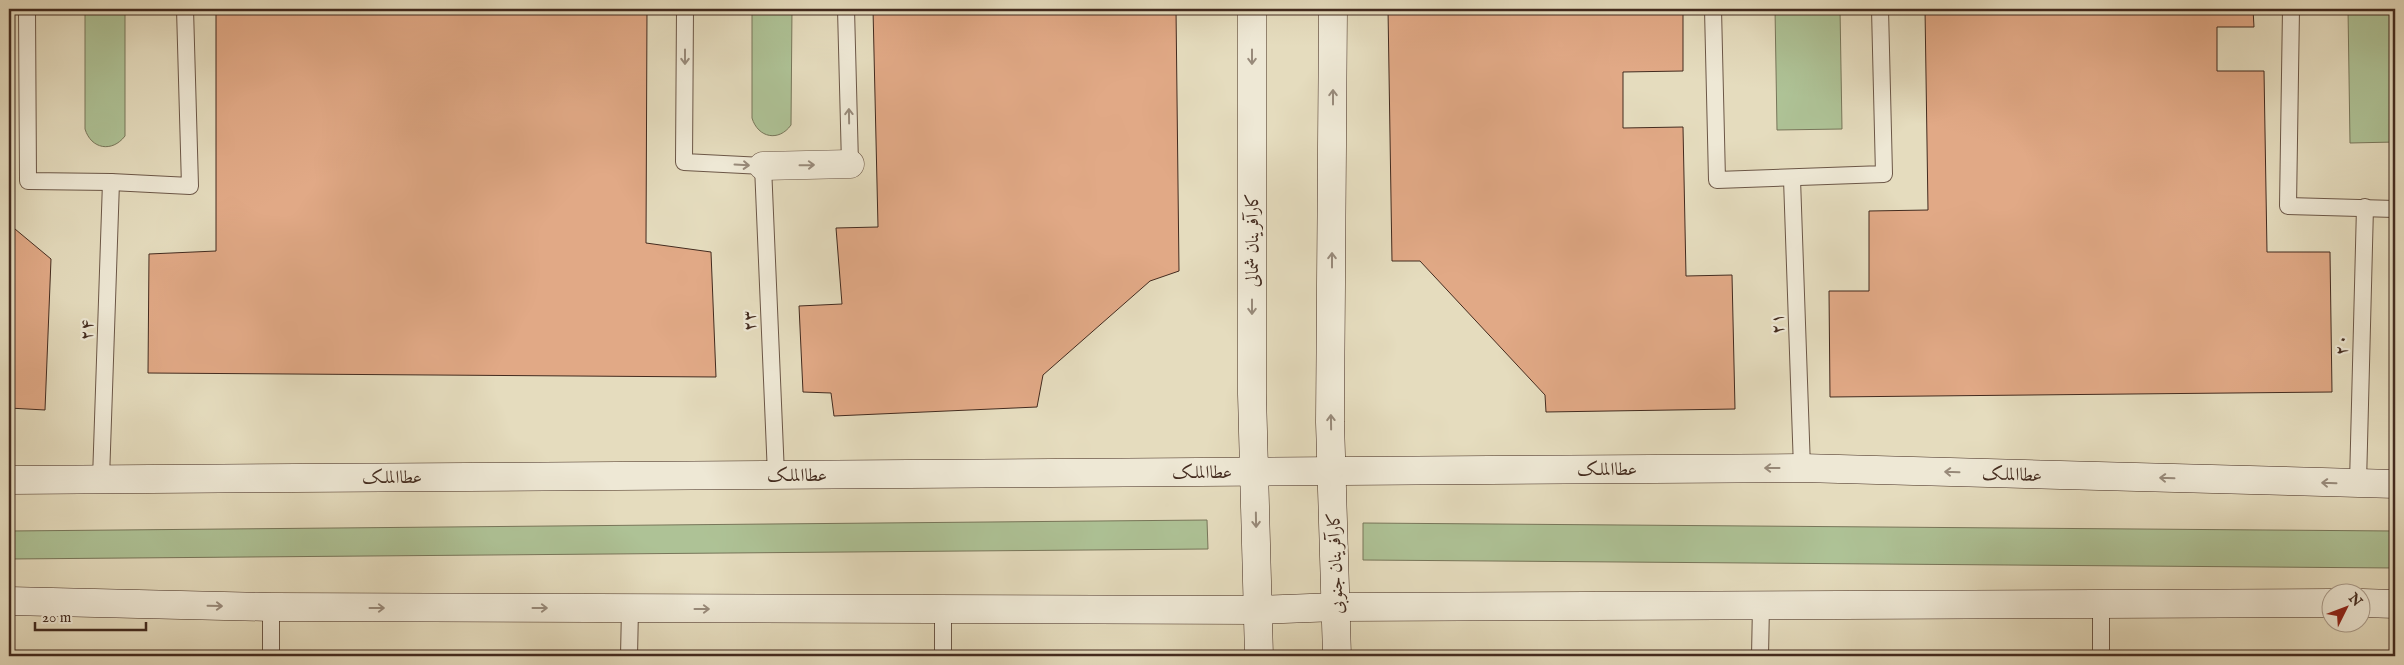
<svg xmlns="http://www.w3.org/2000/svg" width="2404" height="665" font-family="'IM FELL English',Amiri,serif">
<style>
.grass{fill:#aec296;stroke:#78765a}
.building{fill:#e1a986;stroke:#432b1f}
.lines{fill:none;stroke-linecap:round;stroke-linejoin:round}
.lane-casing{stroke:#6c5747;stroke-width:18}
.street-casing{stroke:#6c5747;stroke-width:29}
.secondary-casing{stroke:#432b1f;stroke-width:29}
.lane{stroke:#eee8d5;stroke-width:16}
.street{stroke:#eee8d5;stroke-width:28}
.secondary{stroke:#eee8d5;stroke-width:28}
.oneway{stroke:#988a7a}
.labels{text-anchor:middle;stroke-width:4.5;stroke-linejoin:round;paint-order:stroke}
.street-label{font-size:18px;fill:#432b1f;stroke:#eee8d5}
</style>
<rect width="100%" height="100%" fill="#e5dcbe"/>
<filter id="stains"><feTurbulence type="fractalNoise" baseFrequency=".004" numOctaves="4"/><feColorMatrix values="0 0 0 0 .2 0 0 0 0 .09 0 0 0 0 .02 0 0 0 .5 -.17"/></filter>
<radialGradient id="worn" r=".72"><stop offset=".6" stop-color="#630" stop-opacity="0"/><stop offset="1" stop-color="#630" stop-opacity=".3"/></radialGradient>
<g class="grass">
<path d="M 85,9 L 125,9 L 125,136 C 112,153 91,149 85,129 Z"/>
<path d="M 752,9 L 792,9 L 791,125 C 779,142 758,138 752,118 Z"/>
<path d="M 1775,9 L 1840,9 L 1842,129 L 1777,130 Z"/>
<path d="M 2348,9 L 2395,9 L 2395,142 L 2350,143 Z"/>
<path d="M 1207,520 L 1208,549 L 9,559 L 9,531 Z"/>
<path d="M 1363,523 L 2395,531 L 2395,568 L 1363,560 Z"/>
</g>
<g class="building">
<path d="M 216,9 L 647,9 L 646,243 L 711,252 L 716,377 L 148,373 L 149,254 L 216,251 Z"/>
<path d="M 873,9 L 1176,9 L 1179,271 L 1150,281 L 1043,375 L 1037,407 L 834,416 L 831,393 L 803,392 L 799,306 L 842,304 L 836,228 L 878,227 Z"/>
<path d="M 1388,9 L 1683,9 L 1683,71 L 1623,72 L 1623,128 L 1683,127 L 1686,276 L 1732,275 L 1735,409 L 1546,412 L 1545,395 L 1420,261 L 1392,261 Z"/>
<path d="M 1925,9 L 2253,9 L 2254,27 L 2217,27 L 2217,71 L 2264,71 L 2267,252 L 2330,252 L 2332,392 L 1830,397 L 1829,291 L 1869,291 L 1869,211 L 1928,210 Z"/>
<path d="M 9,224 L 51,259 L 45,410 L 9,408 Z"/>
</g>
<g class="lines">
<defs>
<g id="lane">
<path d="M 27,9 L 28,181 L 111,182 L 190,186 L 185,9"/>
<path d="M 685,9 L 684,162 L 763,166 L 776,475"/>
<path d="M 846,9 L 850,164"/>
<path d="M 1713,9 L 1717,180 L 1884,174 L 1880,9"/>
<path d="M 2291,9 L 2288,206 L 2395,209"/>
<path d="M 1792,179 L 1802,468"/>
<path d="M 101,479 L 111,182"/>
<path d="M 2358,483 L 2365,207"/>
<path d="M 271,656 L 271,607"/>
<path d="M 629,656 L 630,609"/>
<path d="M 943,656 L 943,610"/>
<path d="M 1760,656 L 1761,605"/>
<path d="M 2101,656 L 2101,602"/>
</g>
<path id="street" d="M 763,166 L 850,164"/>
<g id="secondary">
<path d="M 1252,9 L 1252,394 L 1259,656"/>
<path d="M 1333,9 L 1330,422 L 1337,656"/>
<path d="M 9,480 L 1802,468 L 2395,484"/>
<path d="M 9,601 L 271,607 L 1259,610 L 1337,607 L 2332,603"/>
<path d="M 2362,603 L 2395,604"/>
</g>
</defs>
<use href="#lane" class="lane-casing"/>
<use href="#street" class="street-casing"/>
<use href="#secondary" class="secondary-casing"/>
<use href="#lane" class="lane"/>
<use href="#street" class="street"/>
<use href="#secondary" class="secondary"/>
</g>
<defs><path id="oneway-shaft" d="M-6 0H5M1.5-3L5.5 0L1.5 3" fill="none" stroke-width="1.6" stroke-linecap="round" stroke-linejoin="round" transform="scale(1.25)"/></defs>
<g class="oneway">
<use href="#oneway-shaft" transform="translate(685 57) rotate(90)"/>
<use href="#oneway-shaft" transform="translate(1252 57) rotate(90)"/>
<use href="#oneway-shaft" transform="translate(1333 97) rotate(-90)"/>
<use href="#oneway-shaft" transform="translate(849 116) rotate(-91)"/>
<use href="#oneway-shaft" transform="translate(742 165) rotate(3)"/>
<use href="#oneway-shaft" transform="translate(807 165) rotate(-1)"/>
<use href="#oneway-shaft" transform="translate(1332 260) rotate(-90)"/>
<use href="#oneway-shaft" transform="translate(1252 307) rotate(90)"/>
<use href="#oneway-shaft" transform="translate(1331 422) rotate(-91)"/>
<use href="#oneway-shaft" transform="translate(1772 468) rotate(180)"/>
<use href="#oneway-shaft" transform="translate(1952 472) rotate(-178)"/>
<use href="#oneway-shaft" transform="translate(2167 478) rotate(-178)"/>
<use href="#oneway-shaft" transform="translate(2329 483) rotate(-178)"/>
<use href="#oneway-shaft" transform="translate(1256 520) rotate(89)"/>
<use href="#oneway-shaft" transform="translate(215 606) rotate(1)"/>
<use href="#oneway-shaft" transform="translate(377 608)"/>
<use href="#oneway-shaft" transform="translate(540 608)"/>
<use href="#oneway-shaft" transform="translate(702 609)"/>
</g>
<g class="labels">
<g class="street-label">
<text transform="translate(1252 240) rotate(-90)" y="6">کارآفرینان شمالی</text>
<text transform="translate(749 321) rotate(-92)" y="6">۲۳</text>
<text transform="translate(1777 324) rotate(-92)" y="6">۲۱</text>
<text transform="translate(86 330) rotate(-88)" y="6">۲۴</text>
<text transform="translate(2341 345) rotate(-89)" y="6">۲۰</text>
<text x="1607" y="475">عطاالملک</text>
<text x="1202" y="478">عطاالملک</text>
<text transform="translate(2012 474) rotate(2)" y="6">عطاالملک</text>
<text x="797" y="481">عطاالملک</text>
<text x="392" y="483">عطاالملک</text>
<text transform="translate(1335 563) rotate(-92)" y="6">کارآفرینان جنوبی</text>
</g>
</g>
<rect width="2404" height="665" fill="none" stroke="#e5dcbe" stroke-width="30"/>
<rect x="10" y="10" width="2384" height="645" fill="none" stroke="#432b1f" stroke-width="2.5"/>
<rect x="15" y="15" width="2374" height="635" fill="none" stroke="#432b1f"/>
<g transform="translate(2346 608) rotate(48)"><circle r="24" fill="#eee8d5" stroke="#aa9c8c"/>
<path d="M0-4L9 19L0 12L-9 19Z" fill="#8f2418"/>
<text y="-8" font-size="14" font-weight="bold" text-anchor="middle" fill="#432b1f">N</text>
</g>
<path d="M35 622v8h111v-8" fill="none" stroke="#432b1f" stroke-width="2.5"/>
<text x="42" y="622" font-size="15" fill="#432b1f" stroke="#eee8d5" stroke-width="4" paint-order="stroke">20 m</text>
<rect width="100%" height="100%" filter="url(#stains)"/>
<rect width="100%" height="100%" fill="url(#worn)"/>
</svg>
